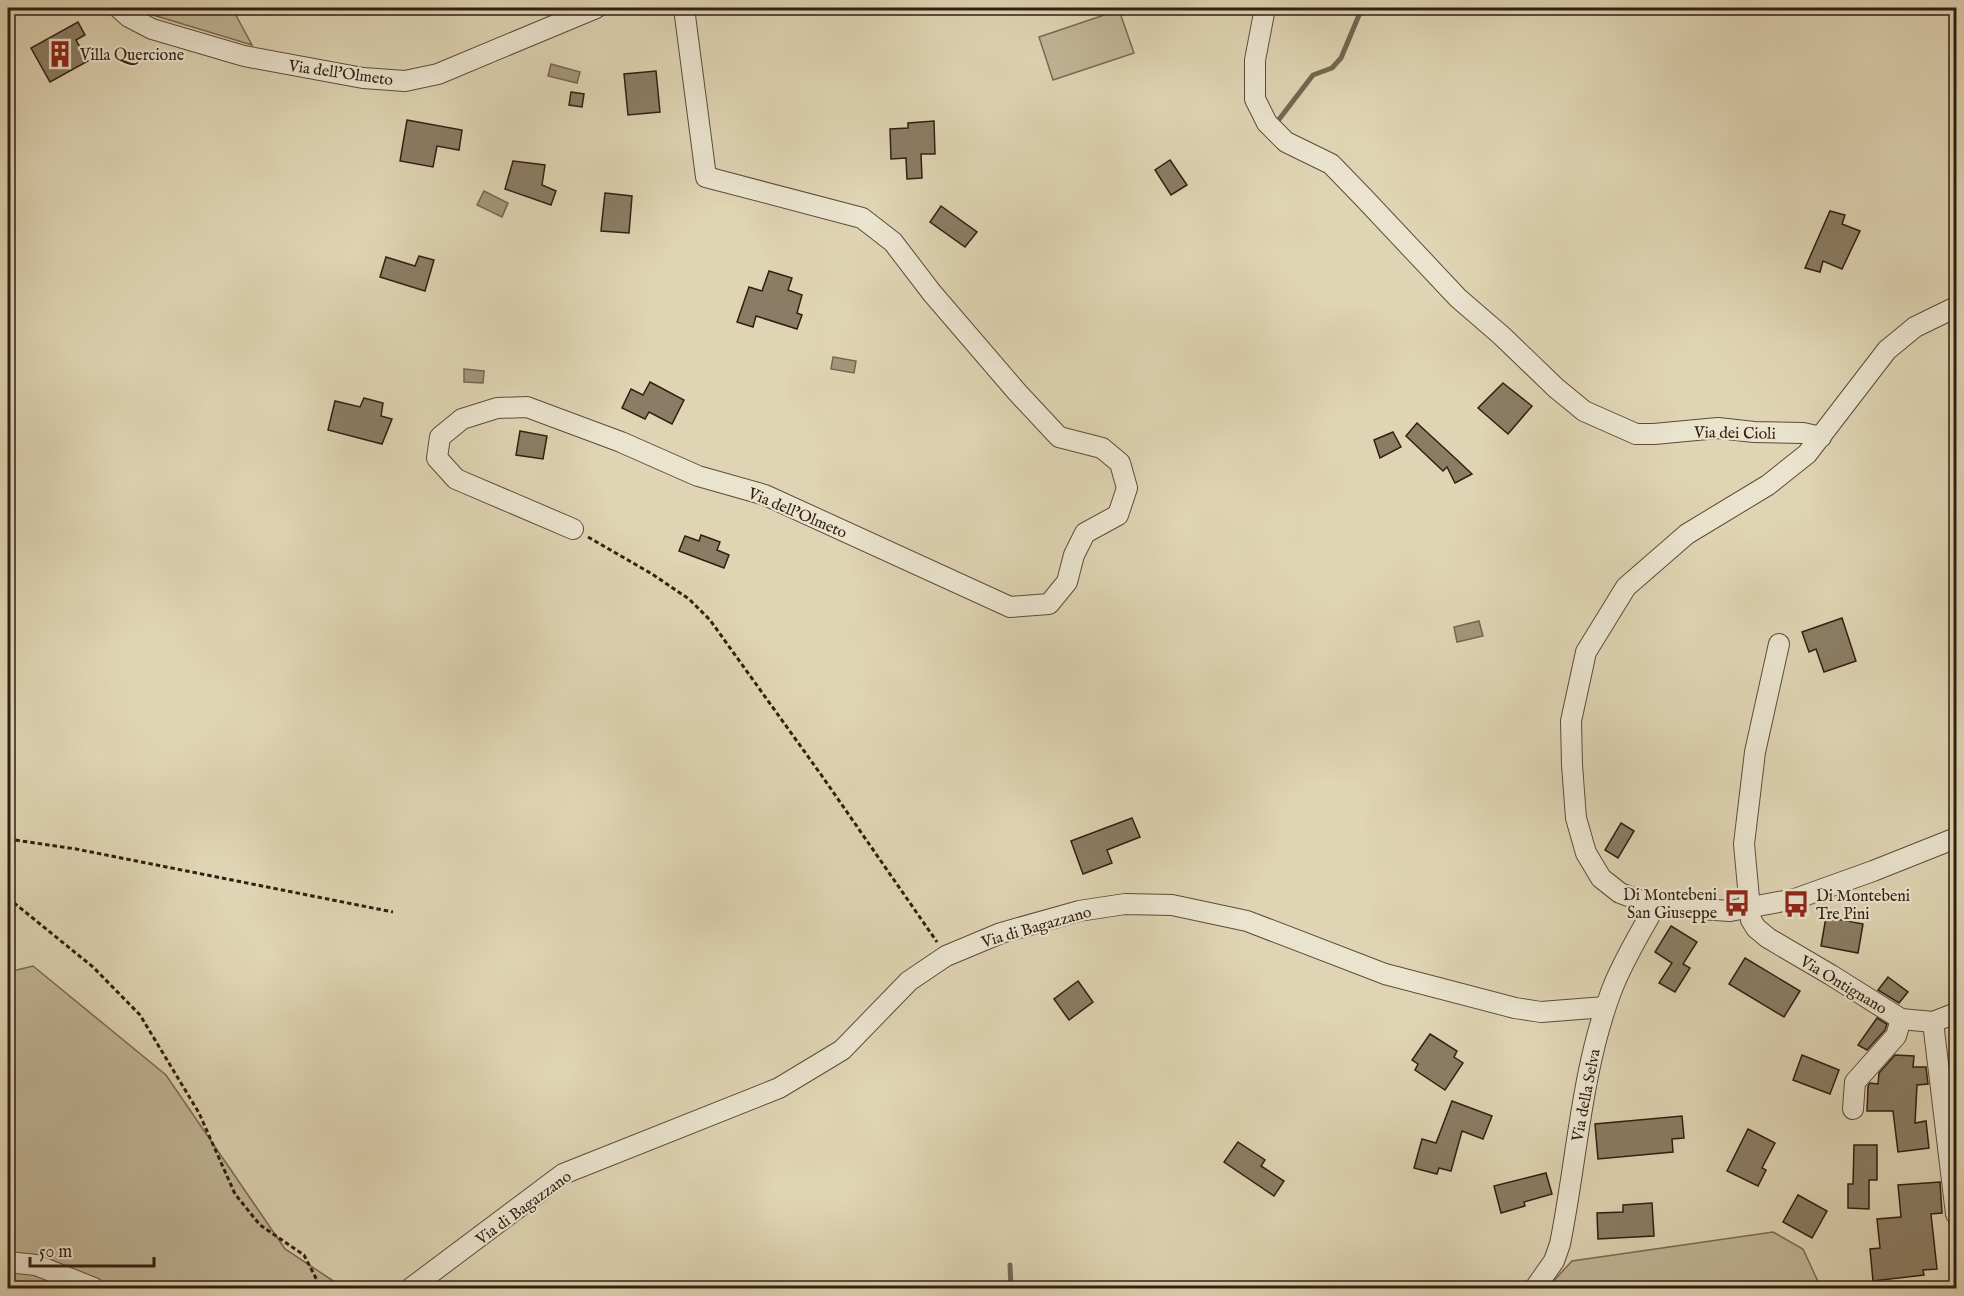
<svg xmlns="http://www.w3.org/2000/svg" width="1964" height="1296" font-family="'IM FELL English',serif">
<style>
.green{fill:#c1b597;stroke:#796a54;stroke-width:1.5}
.water{fill:#a4967c;stroke:#766651;stroke-width:1.5}
.lines{fill:none;stroke-linecap:round;stroke-linejoin:round}
.stream{stroke:#766651;stroke-width:5}
.building{fill:#8b7d65;stroke:#311f10;stroke-width:1.5}
.minor-casing{stroke:#5c4c39;stroke-width:22}
.path{stroke:#311f10;stroke-width:3;stroke-dasharray:4.5 3;stroke-linecap:butt}
.minor{stroke:#eae3ce;stroke-width:20}
.labels{text-anchor:middle;stroke-width:4.5;stroke-linejoin:round;paint-order:stroke}
.poi-label{font-size:16px;fill:#311f10;stroke:#eae3ce;text-anchor:start}
.street-label{font-size:16px;fill:#311f10;stroke:#eae3ce}
</style>
<rect width="100%" height="100%" fill="#dfd4b3"/>
<filter id="stains"><feTurbulence type="fractalNoise" baseFrequency=".00333" numOctaves="4"/><feColorMatrix values="0 0 0 0 .2 0 0 0 0 .09 0 0 0 0 .02 0 0 0 .5 -.17"/></filter>
<radialGradient id="worn" r=".72"><stop offset=".6" stop-color="#630" stop-opacity="0"/><stop offset="1" stop-color="#630" stop-opacity=".3"/></radialGradient>
<g class="green">
<path d="M 137,8 L 232,8 L 252,45 L 143,12 Z"/>
<path d="M 1119,10 L 1134,53 L 1053,80 L 1039,37 Z"/>
<path d="M 33,966 L 166,1075 L 285,1249 L 344,1288 L 8,1288 L 8,972 Z"/>
<path d="M 1773,1232 L 1803,1249 L 1821,1288 L 1547,1288 L 1572,1261 Z"/>
</g>
<g class="water">
<path d="M 551,64 L 580,72 L 577,83 L 548,76 Z"/>
<path d="M 484,191 L 508,203 L 502,217 L 477,205 Z"/>
<path d="M 833,357 L 856,361 L 854,373 L 831,369 Z"/>
<path d="M 464,369 L 484,371 L 483,383 L 464,382 Z"/>
<path d="M 1479,621 L 1483,636 L 1457,642 L 1454,627 Z"/>
</g>
<g class="lines">
<g class="stream">
<path d="M 1277,122 L 1313,75 L 1332,68 L 1341,58 L 1362,8"/>
<path d="M 1010,1265 L 1011,1288"/>
</g>
</g>
<g class="building">
<path d="M 78,22 L 85,35 L 76,40 L 88,61 L 50,82 L 31,48 Z"/>
<path d="M 656,71 L 660,112 L 628,115 L 624,74 Z"/>
<path d="M 571,92 L 584,94 L 582,107 L 569,105 Z"/>
<path d="M 407,120 L 462,130 L 459,150 L 437,146 L 433,167 L 400,161 Z"/>
<path d="M 934,121 L 935,154 L 921,154 L 922,178 L 907,179 L 906,158 L 891,159 L 890,129 L 908,128 L 908,123 Z"/>
<path d="M 1170,160 L 1187,185 L 1171,195 L 1155,170 Z"/>
<path d="M 513,161 L 545,165 L 542,185 L 556,191 L 551,205 L 505,189 Z"/>
<path d="M 605,193 L 632,196 L 629,233 L 601,231 Z"/>
<path d="M 941,206 L 977,232 L 965,247 L 930,222 Z"/>
<path d="M 1830,211 L 1845,215 L 1842,224 L 1860,231 L 1842,269 L 1823,261 L 1820,272 L 1805,268 Z"/>
<path d="M 419,256 L 434,260 L 425,291 L 380,277 L 386,257 L 415,266 Z"/>
<path d="M 769,271 L 792,278 L 788,290 L 802,295 L 797,313 L 802,315 L 797,329 L 756,316 L 753,327 L 737,322 L 749,287 L 762,291 Z"/>
<path d="M 650,382 L 684,400 L 672,424 L 649,412 L 645,419 L 622,408 L 631,389 L 643,395 Z"/>
<path d="M 1503,383 L 1532,406 L 1508,434 L 1478,408 Z"/>
<path d="M 364,398 L 383,403 L 381,416 L 392,419 L 382,444 L 328,430 L 335,401 L 360,407 Z"/>
<path d="M 1417,423 L 1455,458 L 1472,474 L 1455,483 L 1447,467 L 1443,471 L 1406,436 Z"/>
<path d="M 520,431 L 547,436 L 543,459 L 516,455 Z"/>
<path d="M 1393,432 L 1401,447 L 1380,458 L 1374,440 Z"/>
<path d="M 701,535 L 720,542 L 717,550 L 729,555 L 724,568 L 679,551 L 685,536 L 699,541 Z"/>
<path d="M 1842,618 L 1856,661 L 1824,672 L 1816,649 L 1809,652 L 1802,632 Z"/>
<path d="M 1132,818 L 1140,837 L 1107,850 L 1112,863 L 1083,874 L 1071,841 Z"/>
<path d="M 1621,823 L 1634,831 L 1618,858 L 1605,850 Z"/>
<path d="M 1826,917 L 1863,924 L 1858,953 L 1821,946 Z"/>
<path d="M 1671,926 L 1697,942 L 1683,964 L 1690,968 L 1675,992 L 1659,983 L 1672,963 L 1655,952 Z"/>
<path d="M 1745,958 L 1800,991 L 1784,1017 L 1729,984 Z"/>
<path d="M 1888,977 L 1908,992 L 1899,1003 L 1878,990 Z"/>
<path d="M 1078,981 L 1093,1002 L 1069,1020 L 1054,999 Z"/>
<path d="M 1877,1018 L 1887,1024 L 1885,1030 L 1867,1050 L 1858,1045 Z"/>
<path d="M 1430,1034 L 1457,1051 L 1454,1057 L 1463,1063 L 1445,1090 L 1415,1070 L 1418,1064 L 1412,1060 Z"/>
<path d="M 1802,1055 L 1839,1070 L 1830,1094 L 1793,1080 Z"/>
<path d="M 1895,1055 L 1914,1056 L 1913,1067 L 1926,1067 L 1928,1084 L 1917,1085 L 1915,1123 L 1926,1121 L 1929,1148 L 1898,1152 L 1893,1111 L 1867,1111 L 1868,1086 L 1870,1083 L 1878,1084 L 1879,1073 Z"/>
<path d="M 1452,1101 L 1492,1116 L 1483,1139 L 1462,1131 L 1451,1171 L 1439,1168 L 1437,1174 L 1414,1168 L 1422,1139 L 1436,1143 Z"/>
<path d="M 1682,1116 L 1684,1138 L 1672,1139 L 1673,1152 L 1598,1159 L 1595,1124 Z"/>
<path d="M 1748,1129 L 1775,1143 L 1762,1168 L 1766,1170 L 1758,1186 L 1727,1171 Z"/>
<path d="M 1238,1142 L 1265,1160 L 1261,1166 L 1284,1181 L 1274,1196 L 1224,1162 Z"/>
<path d="M 1854,1145 L 1877,1145 L 1877,1180 L 1869,1180 L 1869,1209 L 1848,1208 L 1848,1184 L 1853,1184 Z"/>
<path d="M 1546,1173 L 1552,1194 L 1524,1202 L 1525,1206 L 1501,1213 L 1494,1186 Z"/>
<path d="M 1940,1182 L 1942,1213 L 1931,1214 L 1937,1269 L 1923,1270 L 1924,1275 L 1873,1281 L 1870,1249 L 1880,1248 L 1877,1219 L 1901,1217 L 1898,1185 Z"/>
<path d="M 1798,1195 L 1827,1211 L 1812,1238 L 1783,1222 Z"/>
<path d="M 1652,1203 L 1654,1236 L 1598,1239 L 1597,1213 L 1623,1212 L 1623,1205 Z"/>
</g>
<g class="lines">
<defs>
<g id="minor">
<path d="M 119,8 L 129,17 L 152,29 L 244,56 L 363,78 L 405,81 L 438,74 L 596,8"/>
<path d="M 1265,8 L 1255,60 L 1255,99 L 1267,123 L 1286,142 L 1331,164 L 1363,197 L 1458,298 L 1502,336 L 1556,388 L 1584,411 L 1636,434 L 1654,434 L 1718,428 L 1754,432 L 1803,433 L 1821,437"/>
<path d="M 1956,307 L 1915,327 L 1887,350 L 1807,454 L 1768,485 L 1687,534 L 1626,587 L 1586,652 L 1571,721 L 1572,765 L 1576,818 L 1586,853 L 1601,878 L 1620,893 L 1655,906 L 1730,911 L 1795,899 L 1873,871 L 1956,838"/>
<path d="M 573,529 L 456,479 L 437,458 L 440,437 L 462,419 L 497,408 L 527,407 L 621,442 L 698,476 L 765,495 L 1010,607 L 1049,604 L 1067,582 L 1074,555 L 1085,533 L 1118,515 L 1127,488 L 1120,463 L 1102,448 L 1059,437 L 1017,392 L 932,293 L 893,242 L 862,218 L 706,177 L 684,8"/>
<path d="M 1779,644 L 1755,752 L 1744,844 L 1751,920 L 1756,928 L 1768,938 L 1831,975 L 1901,1019 L 1933,1022 L 1956,1013"/>
<path d="M 1933,1022 L 1956,1214"/>
<path d="M 1853,1109 L 1855,1082 L 1896,1036 L 1901,1019"/>
<path d="M 8,1262 L 36,1265 L 94,1288"/>
<path d="M 411,1288 L 563,1174 L 779,1088 L 842,1050 L 909,981 L 946,956 L 1001,933 L 1079,911 L 1125,904 L 1172,905 L 1247,921 L 1385,974 L 1515,1008 L 1541,1012 L 1605,1007"/>
<path d="M 1535,1288 L 1554,1261 L 1560,1244 C 1577,1160 1581,1072 1611,992 C 1622,962 1640,934 1655,906"/>
</g>
</defs>
<use href="#minor" class="minor-casing"/>
<g class="path">
<path d="M 588,537 L 652,574 L 689,599 L 710,620 L 822,776 L 937,942"/>
<path d="M 8,839 L 76,849 L 393,912"/>
<path d="M 8,898 L 93,967 L 140,1015 L 199,1113 L 235,1194 L 260,1225 L 304,1255 L 321,1288"/>
</g>
<use href="#minor" class="minor"/>
</g>
<defs>
<symbol id="building-bare" viewBox="-9 -9 18 18"><path d="M-4-6H4V6H1V3H-1V6H-4ZM-2.5-4.3h1.7v1.8h-1.7ZM.8-4.3h1.7v1.8H.8ZM-2.5-1h1.7V.8h-1.7ZM.8-1h1.7V.8H.8Z" fill="#8f2418" stroke="#eae3ce" stroke-width="2.5" paint-order="stroke"/></symbol>
<symbol id="bus-bare" viewBox="-9 -9 18 18"><path d="M-5-6H5V4H4V6H2V4H-2V6H-4V4H-5ZM-3.5-4V0h7V-4ZM-3.5 1.2v1.5H-2V1.2ZM2 1.2v1.5H3.5V1.2Z" fill="#8f2418" stroke="#eae3ce" stroke-width="2.5" paint-order="stroke"/></symbol>
</defs>
<g fill-rule="evenodd">
<use href="#building-bare" x="41" y="35" width="38" height="38"/>
<use href="#bus-bare" x="1718" y="884" width="38" height="38"/>
<use href="#bus-bare" x="1777" y="885" width="38" height="38"/>
</g>
<g class="labels">
<g class="poi-label">
<text x="80" y="60">Villa Quercione</text>
<text x="1717" y="900" text-anchor="end">Di Montebeni<tspan x="1717" dy="18">San Giuseppe</tspan></text>
<text x="1816" y="901">Di Montebeni<tspan x="1816" dy="18">Tre Pini</tspan></text>
</g>
<g class="street-label">
<text transform="translate(341 72) rotate(8)" y="6">Via dell'Olmeto</text>
<text transform="translate(1735 432) rotate(1)" y="6">Via dei Cioli</text>
<text transform="translate(798 512) rotate(23)" y="6">Via dell'Olmeto</text>
<text transform="translate(1036 926) rotate(-16)" y="6">Via di Bagazzano</text>
<text transform="translate(1844 984) rotate(31)" y="6">Via Ontignano</text>
<text transform="translate(1585 1095) rotate(-79)" y="6">Via della Selva</text>
<text transform="translate(523 1207) rotate(-36)" y="6">Via di Bagazzano</text>
</g>
</g>
<rect width="1964" height="1296" fill="none" stroke="#dfd4b3" stroke-width="30"/>
<rect x="9" y="9" width="1946" height="1278" fill="none" stroke="#311f10" stroke-width="3"/>
<rect x="15" y="15" width="1934" height="1266" fill="none" stroke="#311f10" stroke-width="1.5"/>
<path d="M30 1257v9h124v-9" fill="none" stroke="#311f10" stroke-width="3"/>
<text x="39" y="1257" font-size="18" fill="#311f10" stroke="#eae3ce" stroke-width="4.5" paint-order="stroke">50 m</text>
<rect width="100%" height="100%" filter="url(#stains)"/>
<rect width="100%" height="100%" fill="url(#worn)"/>
</svg>
